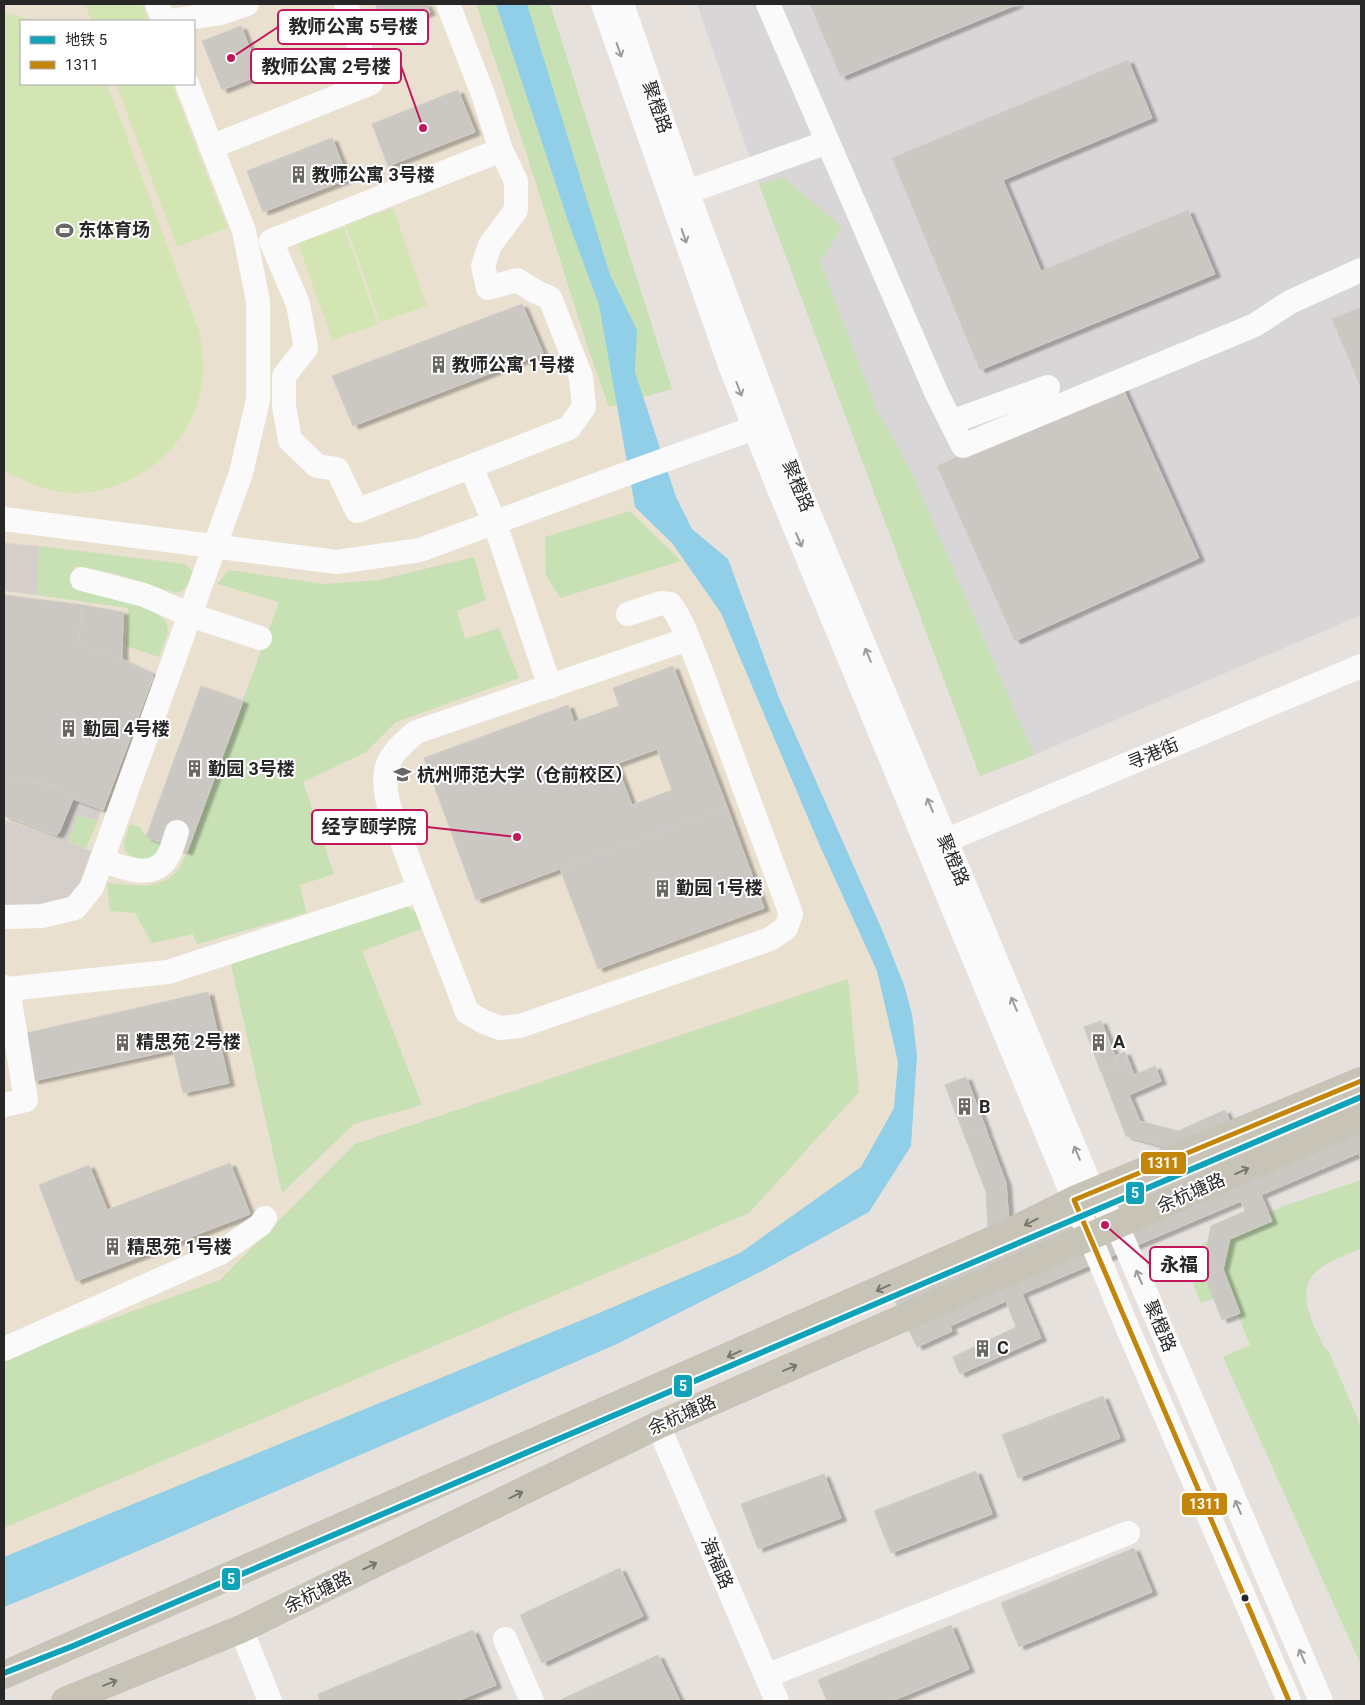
<svg xmlns="http://www.w3.org/2000/svg" width="1365" height="1705" font-family="Roboto,'Noto Sans SC',sans-serif">
<style>
.industrial{fill:#d9d6d8}
.education{fill:#e9e0d0;fill-rule:evenodd}
.green{fill:#c7e0b4}
.pitch{fill:#d2e5b2}
.plaza{fill:#d4cfcb}
.water{fill:#90cfe7}
.building{fill:#cbc7c3;stroke:#d0cdc8;fill-rule:evenodd;filter:url(#shadow)}
.lines{fill:none;stroke-linecap:round;stroke-linejoin:round}
.minor{stroke:#fbfafa;stroke-width:24}
.major{stroke:#c8c3b7;stroke-width:28}
.bus-1-casing{stroke:#fff;stroke-width:9}
.bus-1{stroke:#c3860a;stroke-width:5}
.metro-1-casing{stroke:#fff;stroke-width:10}
.metro-1{stroke:#10a2b8;stroke-width:6}
.oneway{stroke:#9c9b9b}
.oneway2{stroke:#78756f}
.bus-dot{fill:#272727;stroke:#fff;stroke-width:2}
.labels{text-anchor:middle;stroke-width:4;stroke-linejoin:round;paint-order:stroke}
.street-label{font-size:18px;fill:#272727;stroke:#fff}
.poi-label{font-size:18px;font-weight:bold;fill:#272727;stroke:#fff;text-anchor:start}
.leader{fill:none;stroke:#c2185b;stroke-width:2}
.callout-dot{fill:#c2185b;stroke:#fff;stroke-width:2}
.callout{fill:#fff;stroke:#c2185b;stroke-width:2}
.callout-label{font-size:19px;text-anchor:middle;font-weight:bold;fill:#272727}
.line-badge{stroke:#fff;stroke-width:2}
.badge-label{font-size:14px;text-anchor:middle;font-weight:bold;fill:#fff}
</style>
<defs>
<filter id="shadow"><feDropShadow dx="5.5" dy="3" stdDeviation="1" flood-color="#0004"/></filter>
</defs>
<rect width="100%" height="100%" fill="#e6e1dc"/>
<path class="industrial" d="M 697,4 L 1361,4 L 1361,615 L 1034,755 L 980,776 L 759,184 Z"/>
<path class="education" d="M 4,4 L 517,4 L 631,418 L 722,595 L 884,954 L 916,1097 L 871,1193 L 813,1234 L 4,1572 ZM 21,21 L 194,21 L 194,84 L 21,84 Z"/>
<g class="green">
<path d="M 476,4 L 550,4 L 672,389 L 609,407 L 589,351 L 525,149 Z"/>
<path d="M 783,177 L 842,227 L 820,262 L 877,410 L 910,469 L 1034,755 L 980,776 L 759,184 Z"/>
<path d="M 630,511 L 681,561 L 560,598 L 546,575 L 545,537 Z"/>
<path d="M 39,546 L 185,564 L 193,572 L 193,578 L 182,591 L 176,593 L 112,573 L 74,566 L 72,588 C 103,595 142,598 166,621 L 168,633 L 159,657 L 126,646 L 128,608 L 37,595 Z"/>
<path d="M 474,557 L 486,600 L 457,611 L 465,639 L 499,628 L 519,678 L 396,722 L 366,752 L 303,782 L 334,874 L 300,885 L 306,913 L 197,944 L 193,934 L 152,943 L 135,913 L 110,911 L 107,883 C 131,885 161,891 178,870 C 182,865 184,857 187,852 L 279,602 L 217,584 L 229,570 L 325,584 L 379,580 Z"/>
<path d="M 78,816 L 98,820 L 86,848 L 68,841 Z"/>
<path d="M 130,824 L 140,827 C 144,838 152,839 162,843 L 159,853 L 151,861 C 122,856 119,852 130,824 Z"/>
<path d="M 402,905 C 416,909 419,915 421,929 L 362,951 L 422,1105 L 354,1124 L 282,1193 L 230,960 Z"/>
<path d="M 848,979 L 859,1092 L 749,1213 L 4,1528 L 4,1357 L 220,1280 L 355,1144 Z"/>
<path d="M 1361,1180 L 1361,1248 C 1350,1254 1336,1258 1325,1265 C 1290,1286 1312,1321 1325,1349 L 1328,1350 L 1361,1426 L 1361,1665 L 1223,1357 L 1250,1345 L 1229,1293 L 1201,1303 L 1191,1278 L 1192,1260 L 1204,1243 L 1284,1206 Z"/>
</g>
<g class="pitch">
<path d="M 85,4 L 142,4 L 148,21 L 92,21 Z"/>
<path d="M 4,13 L 38,21 L 21,21 L 21,84 L 107,84 L 199,331 C 202,348 205,366 202,384 C 192,450 128,500 61,492 C 41,489 22,480 4,471 Z"/>
<path d="M 116,84 L 172,84 L 227,228 L 177,247 Z"/>
<path d="M 393,208 L 427,306 L 380,322 L 346,225 Z"/>
<path d="M 344,227 L 378,324 L 332,340 L 298,243 Z"/>
</g>
<g class="plaza">
<path d="M 4,543 L 39,546 L 37,595 L 4,591 Z"/>
<path d="M 73,799 L 101,809 L 98,820 L 78,816 L 68,841 L 91,851 L 79,885 L 69,899 L 58,904 L 4,908 L 4,820 L 56,837 L 60,831 Z"/>
</g>
<path class="water" d="M 496,4 L 527,4 L 610,275 L 637,330 L 635,372 L 676,497 L 692,529 L 728,559 L 779,698 L 883,932 L 904,985 L 912,1014 L 917,1056 L 911,1146 L 869,1212 L 762,1271 L 617,1344 L 75,1578 L 4,1607 L 4,1557 L 599,1313 L 740,1253 L 861,1167 L 894,1108 L 898,1062 L 877,971 L 820,846 L 721,613 L 672,543 L 635,507 L 599,305 L 568,221 Z"/>
<g class="building">
<path d="M 375,4 L 426,4 L 430,12 L 387,30 Z"/>
<path d="M 810,4 L 1018,4 L 841,77 Z"/>
<path d="M 241,26 L 260,75 L 222,90 L 202,41 Z"/>
<path d="M 1128,60 L 1152,118 L 1003,180 L 1041,271 L 1188,210 L 1215,274 L 980,370 L 892,158 Z"/>
<path d="M 458,90 L 475,132 L 388,166 L 372,124 Z"/>
<path d="M 332,138 L 348,179 L 263,212 L 247,171 Z"/>
<path d="M 522,304 L 543,353 L 353,426 L 332,376 Z"/>
<path d="M 1361,307 L 1361,388 L 1332,319 Z"/>
<path d="M 1121,384 L 1199,558 L 1015,641 L 937,466 Z"/>
<path d="M 4,595 L 83,605 L 78,644 L 122,659 L 152,673 L 153,678 L 103,810 L 73,799 L 54,785 L 4,780 Z"/>
<path d="M 83,605 L 123,612 L 122,659 L 78,644 Z"/>
<path d="M 673,666 L 727,807 L 476,900 L 424,758 L 568,705 L 574,722 L 619,706 L 613,688 ZM 657,749 L 672,790 L 632,805 L 616,764 Z"/>
<path d="M 201,686 L 243,701 L 187,852 L 146,837 Z"/>
<path d="M 4,780 L 54,785 L 73,799 L 60,831 L 57,835 L 4,816 Z"/>
<path d="M 727,807 L 764,908 L 598,969 L 560,869 Z"/>
<path d="M 208,992 L 229,1083 L 183,1093 L 173,1050 L 33,1081 L 22,1034 Z"/>
<path d="M 1101,1021 L 1119,1066 L 1129,1062 L 1134,1075 L 1155,1066 L 1161,1081 L 1129,1095 L 1140,1121 L 1178,1131 L 1225,1110 L 1238,1141 L 1361,1087 L 1361,1159 L 1359,1153 L 1261,1195 L 1272,1221 L 1230,1239 L 1223,1269 L 1240,1313 L 1222,1320 L 1202,1270 L 1211,1226 L 1245,1211 L 1241,1201 L 1022,1294 L 1041,1338 L 960,1374 L 953,1357 L 1016,1327 L 1006,1301 L 950,1326 L 952,1331 L 917,1347 L 887,1284 L 989,1246 L 986,1192 L 945,1085 L 966,1077 L 1006,1183 L 1010,1238 L 1178,1150 L 1126,1136 L 1084,1027 Z"/>
<path d="M 1101,1021 L 1119,1066 L 1101,1072 L 1084,1027 Z"/>
<path d="M 1125,1052 L 1129,1062 L 1119,1066 L 1115,1056 Z"/>
<path d="M 966,1077 L 986,1129 L 965,1137 L 945,1085 Z"/>
<path d="M 230,1163 L 250,1214 L 76,1281 L 39,1185 L 89,1165 L 107,1210 Z"/>
<path d="M 990,1340 L 997,1357 L 960,1374 L 953,1357 Z"/>
<path d="M 1103,1396 L 1120,1438 L 1018,1478 L 1002,1435 Z"/>
<path d="M 976,1471 L 992,1514 L 891,1553 L 874,1511 Z"/>
<path d="M 824,1474 L 841,1518 L 758,1549 L 741,1504 Z"/>
<path d="M 1134,1548 L 1152,1592 L 1019,1647 L 1001,1603 Z"/>
<path d="M 620,1568 L 643,1616 L 542,1663 L 520,1615 Z"/>
<path d="M 951,1625 L 969,1669 L 892,1701 L 827,1701 L 818,1680 Z"/>
<path d="M 473,1630 L 496,1685 L 457,1701 L 320,1701 L 318,1694 Z"/>
<path d="M 658,1655 L 680,1701 L 558,1701 Z"/>
</g>
<g class="lines">
<g class="minor">
<path d="M 157,4 L 164,21"/>
<path d="M 448,4 L 484,97 L 501,150 L 516,181 L 516,210 L 490,245 L 483,266 L 488,288 L 517,280 L 536,292 L 550,298 L 581,377 L 584,407 L 569,428 L 357,511 L 337,469 L 317,466 L 290,440 L 284,406 L 284,376 L 306,348 L 298,304 L 271,241 L 501,150"/>
<path d="M 603,4 L 730,365 L 776,482 L 1128,1329 L 1289,1701"/>
<path d="M 622,4 L 687,192 L 793,475 L 1093,1192 L 1117,1226 L 1321,1701"/>
<path d="M 768,4 L 936,392 L 963,446 L 1255,325 L 1290,302 L 1361,270"/>
<path d="M 170,21 L 221,13 L 247,4"/>
<path d="M 211,147 L 371,83 L 346,4"/>
<path d="M 673,197 L 828,142"/>
<path d="M 951,422 L 1048,387"/>
<path d="M 471,467 L 495,524 L 550,687"/>
<path d="M 4,519 L 337,562 L 420,550 L 645,467 L 768,423"/>
<path d="M 82,579 L 144,595 L 190,615 L 260,638"/>
<path d="M 628,614 L 661,603 L 670,604 C 683,621 690,644 698,663 L 791,914 L 786,928 L 770,939 L 520,1026 L 500,1028 L 482,1021 L 467,1012 C 447,959 426,908 407,855 C 397,828 382,800 386,771 C 389,754 404,743 416,732 L 688,639"/>
<path d="M 945,841 L 1361,666"/>
<path d="M 102,860 C 121,867 152,881 167,858 C 172,851 174,840 177,832"/>
<path d="M 4,917 L 42,916 L 75,908 L 92,887 L 241,473 L 258,400 L 258,301 L 244,231 L 187,84"/>
<path d="M 4,987 L 8,989 L 26,1100 L 4,1105"/>
<path d="M 8,989 L 168,972 L 419,890"/>
<path d="M 4,1349 L 220,1253 L 260,1225 L 265,1218"/>
<path d="M 658,1425 L 777,1701"/>
<path d="M 241,1629 L 270,1701"/>
<path d="M 505,1639 L 532,1701"/>
<path d="M 766,1676 L 1128,1533"/>
</g>
<g class="major">
<path d="M 4,1675 L 1006,1234 L 1074,1200 L 1361,1081"/>
<path d="M 65,1701 L 241,1629 L 658,1425 L 1361,1118"/>
</g>
<defs>
<path id="bus-1" d="M 1289,1701 L 1074,1200 L 1361,1081"/>
</defs>
<use href="#bus-1" class="bus-1-casing"/>
<use href="#bus-1" class="bus-1"/>
<defs>
<path id="metro-1" d="M 4,1673 L 73,1646 L 1361,1097"/>
</defs>
<use href="#metro-1" class="metro-1-casing"/>
<use href="#metro-1" class="metro-1"/>
</g>
<defs><path id="oneway-shaft" d="M-6 0H5M1.5-3L5.5 0L1.5 3" fill="none" stroke-width="1.6" stroke-linecap="round" stroke-linejoin="round" transform="scale(1.25)"/></defs>
<g class="oneway">
<use href="#oneway-shaft" transform="translate(619 50) rotate(71)"/>
<use href="#oneway-shaft" transform="translate(684 236) rotate(71)"/>
<use href="#oneway-shaft" transform="translate(739 389) rotate(69)"/>
<use href="#oneway-shaft" transform="translate(799 540) rotate(67)"/>
<use href="#oneway-shaft" transform="translate(868 655) rotate(-113)"/>
<use href="#oneway-shaft" transform="translate(930 805) rotate(-113)"/>
<use href="#oneway-shaft" transform="translate(1014 1004) rotate(-113)"/>
<use href="#oneway-shaft" transform="translate(1077 1153) rotate(-113)"/>
<use href="#oneway-shaft" transform="translate(1139 1277) rotate(-113)"/>
<use href="#oneway-shaft" transform="translate(1238 1507) rotate(-113)"/>
<use href="#oneway-shaft" transform="translate(1302 1656) rotate(-113)"/>
</g>
<g class="oneway2">
<use href="#oneway-shaft" transform="translate(1242 1171) rotate(-24)"/>
<use href="#oneway-shaft" transform="translate(1031 1222) rotate(153)"/>
<use href="#oneway-shaft" transform="translate(883 1288) rotate(156)"/>
<use href="#oneway-shaft" transform="translate(734 1354) rotate(156)"/>
<use href="#oneway-shaft" transform="translate(790 1368) rotate(-23)"/>
<use href="#oneway-shaft" transform="translate(516 1495) rotate(-26)"/>
<use href="#oneway-shaft" transform="translate(370 1566) rotate(-26)"/>
<use href="#oneway-shaft" transform="translate(110 1683) rotate(-22)"/>
</g>
<defs>
<symbol id="building-bare" viewBox="-9 -9 18 18"><path d="M-4-6H4V6H1V3H-1V6H-4ZM-2.5-4.3h1.7v1.8h-1.7ZM.8-4.3h1.7v1.8H.8ZM-2.5-1h1.7V.8h-1.7ZM.8-1h1.7V.8H.8Z" fill="#6a6866" stroke="#fff" stroke-width="2.5" paint-order="stroke"/></symbol>
<symbol id="stadium-bare" viewBox="-9 -9 18 18"><path d="M0-5a6.5 5 0 1 0 0 10a6.5 5 0 1 0 0-10ZM-3.5-1.8h7v3.6h-7Z" fill="#6a6866" stroke="#fff" stroke-width="2.5" paint-order="stroke"/></symbol>
<symbol id="university-bare" viewBox="-9 -9 18 18"><path d="M0-5L7-2L0 1L-7-2ZM-4 1L0 2.5L4 1V4Q0 6-4 4Z" fill="#6a6866" stroke="#fff" stroke-width="2.5" paint-order="stroke"/></symbol>
</defs>
<g fill-rule="evenodd">
<use href="#building-bare" x="286" y="162" width="25" height="25"/>
<use href="#stadium-bare" x="52" y="218" width="25" height="25"/>
<use href="#building-bare" x="426" y="352" width="25" height="25"/>
<use href="#building-bare" x="56" y="716" width="25" height="25"/>
<use href="#building-bare" x="182" y="756" width="25" height="25"/>
<use href="#university-bare" x="390" y="762" width="25" height="25"/>
<use href="#building-bare" x="650" y="876" width="25" height="25"/>
<use href="#building-bare" x="110" y="1030" width="25" height="25"/>
<use href="#building-bare" x="1086" y="1030" width="25" height="25"/>
<use href="#building-bare" x="952" y="1094" width="25" height="25"/>
<use href="#building-bare" x="100" y="1234" width="25" height="25"/>
<use href="#building-bare" x="970" y="1336" width="25" height="25"/>
</g>
<circle class="bus-dot" cx="1245" cy="1598" r="4.5"/>
<g class="labels">
<g class="street-label">
<text transform="translate(657 107) rotate(71)" y="6">聚橙路</text>
<text transform="translate(798 486) rotate(68)" y="6">聚橙路</text>
<text transform="translate(1153 754) rotate(-23)" y="6">寻港街</text>
<text transform="translate(953 860) rotate(67)" y="6">聚橙路</text>
<text transform="translate(1191 1193) rotate(-24)" y="6">余杭塘路</text>
<text transform="translate(1160 1326) rotate(67)" y="6">聚橙路</text>
<text transform="translate(682 1415) rotate(-24)" y="6">余杭塘路</text>
<text transform="translate(717 1563) rotate(67)" y="6">海福路</text>
<text transform="translate(318 1592) rotate(-26)" y="6">余杭塘路</text>
</g>
<g class="poi-label">
<text x="312" y="181">教师公寓 3号楼</text>
<text x="78" y="236">东体育场</text>
<text x="452" y="371">教师公寓 1号楼</text>
<text x="83" y="735">勤园 4号楼</text>
<text x="208" y="775">勤园 3号楼</text>
<text x="417" y="781">杭州师范大学（仓前校区）</text>
<text x="676" y="894">勤园 1号楼</text>
<text x="136" y="1048">精思苑 2号楼</text>
<text x="1113" y="1048">A</text>
<text x="979" y="1113">B</text>
<text x="127" y="1253">精思苑 1号楼</text>
<text x="997" y="1354">C</text>
</g>
</g>
<path class="leader" d="M231 58L278 27M423 128L401 66M517 837L427 827M1105 1225L1150 1264"/>
<g class="callout-dot">
<circle cx="231" cy="58" r="5"/>
<circle cx="423" cy="128" r="5"/>
<circle cx="517" cy="837" r="5"/>
<circle cx="1105" cy="1225" r="5"/>
</g>
<g class="callout">
<rect x="278" y="10" width="150" height="34" rx="5"/>
<rect x="251" y="49" width="150" height="34" rx="5"/>
<rect x="312" y="810" width="115" height="34" rx="5"/>
<rect x="1150" y="1247" width="58" height="34" rx="5"/>
</g>
<g class="callout-label">
<text x="353" y="33">教师公寓 5号楼</text>
<text x="326" y="73">教师公寓 2号楼</text>
<text x="369" y="833">经亨颐学院</text>
<text x="1179" y="1271">永福</text>
</g>
<g class="line-badge">
<rect x="1140" y="1151" width="47" height="24" rx="5" fill="#c3860a"/>
<rect x="1125" y="1181" width="20" height="24" rx="5" fill="#10a2b8"/>
<rect x="673" y="1374" width="20" height="24" rx="5" fill="#10a2b8"/>
<rect x="1181" y="1492" width="47" height="24" rx="5" fill="#c3860a"/>
<rect x="221" y="1567" width="20" height="24" rx="5" fill="#10a2b8"/>
</g>
<g class="badge-label">
<text x="1163" y="1168">1311</text>
<text x="1135" y="1198">5</text>
<text x="683" y="1391">5</text>
<text x="1205" y="1509">1311</text>
<text x="231" y="1584">5</text>
</g>
<rect width="1365" height="1705" fill="none" stroke="#272727" stroke-width="10"/>
<rect x="20" y="20" width="175" height="65" fill="#ffffff" stroke="#a9a9a9"/>
<rect x="30" y="36" width="25" height="8" fill="#10a2b8" stroke="#a9a9a9"/>
<text x="65" y="45" font-size="15" fill="#272727">地铁 5</text>
<rect x="30" y="61" width="25" height="8" fill="#c3860a" stroke="#a9a9a9"/>
<text x="65" y="70" font-size="15" fill="#272727">1311</text>
</svg>
